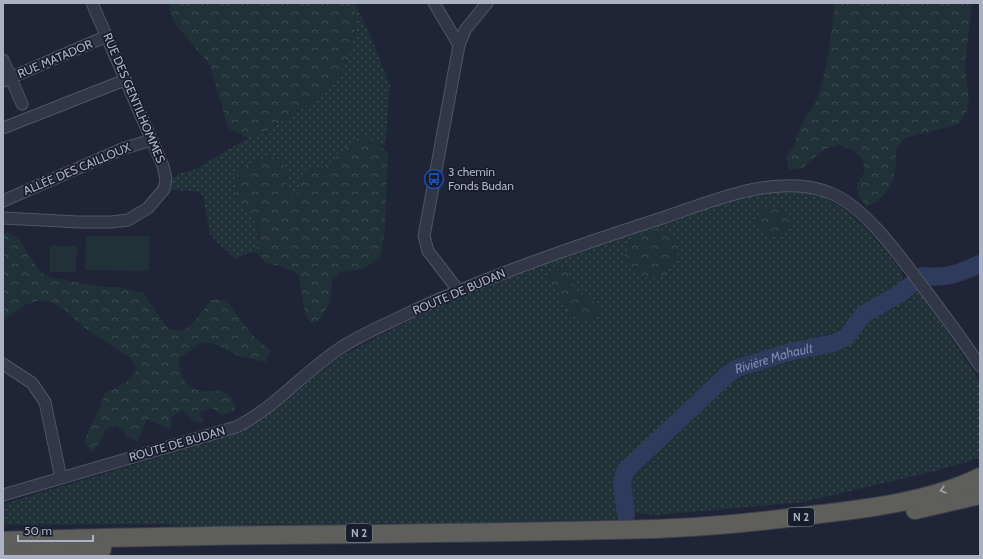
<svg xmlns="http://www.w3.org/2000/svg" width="983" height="559" font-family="Cabin,sans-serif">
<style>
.grass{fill:url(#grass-dots)}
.forest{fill:url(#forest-crowns)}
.pitch{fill:#203138}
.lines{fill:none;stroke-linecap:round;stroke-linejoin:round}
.river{stroke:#2f3b5d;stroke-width:18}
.minor-casing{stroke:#505465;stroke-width:13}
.trunk-casing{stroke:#3a3f4e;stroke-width:20}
.minor{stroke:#323747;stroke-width:11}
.trunk{stroke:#5e5e5b;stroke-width:18}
.oneway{stroke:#a0a5b4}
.labels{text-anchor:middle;stroke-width:3.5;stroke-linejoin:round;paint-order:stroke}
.shield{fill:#181d2b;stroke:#808596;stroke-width:1}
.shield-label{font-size:11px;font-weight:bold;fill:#acb1c4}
.street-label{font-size:12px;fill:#acb1c4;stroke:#181d2b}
.poi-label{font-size:12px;fill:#acb1c4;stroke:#181d2b;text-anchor:start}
.water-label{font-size:13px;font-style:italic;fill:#7a89b2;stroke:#181d2b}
</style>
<defs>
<pattern id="grass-dots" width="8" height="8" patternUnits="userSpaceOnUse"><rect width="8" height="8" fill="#203138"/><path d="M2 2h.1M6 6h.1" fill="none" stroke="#3e4c53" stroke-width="1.8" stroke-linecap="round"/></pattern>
<pattern id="forest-crowns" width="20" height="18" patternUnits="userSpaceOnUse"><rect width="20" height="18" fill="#203138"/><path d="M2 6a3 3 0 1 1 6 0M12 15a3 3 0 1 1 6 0" fill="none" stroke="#3e4c53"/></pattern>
</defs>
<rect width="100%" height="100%" fill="#1f2536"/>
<g class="grass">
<path d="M 355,3 L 369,33 L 390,85 L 385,147 L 375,139 L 338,154 L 333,161 L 317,170 L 308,169 L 303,174 L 296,197 L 287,189 L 286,168 L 271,157 L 254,160 L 237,174 L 235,199 C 253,219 263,223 256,252 L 244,254 L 236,259 L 215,240 L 210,234 L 203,195 L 195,191 L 164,189 L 178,174 L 196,169 L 248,138 L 264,133 L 320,97 L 355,34 Z"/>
<path d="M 775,190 C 787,191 803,190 815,194 C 852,206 878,243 902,271 L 902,280 L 886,293 L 868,302 L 836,332 L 750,356 L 730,364 L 696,392 L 625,463 C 612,480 616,496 617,517 L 614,520 L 312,526 L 180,526 L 163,524 L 3,525 L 3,504 L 153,459 L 241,430 L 264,418 L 339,357 L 452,298 L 567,255 L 693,211 Z"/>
<path d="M 918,291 L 922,293 L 980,382 L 980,458 L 935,471 L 803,502 L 657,515 L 635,513 C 631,505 627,488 630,478 C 639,456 716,390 739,379 C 770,365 806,360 838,348 C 859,339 861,328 876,314 C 886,305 906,301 918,291 Z"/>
</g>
<g class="forest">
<path d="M 169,3 L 355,3 L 355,34 L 347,64 L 320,97 L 264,133 L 248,138 L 228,128 L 210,65 L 175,24 L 170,12 Z"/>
<path d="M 835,3 L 971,3 L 972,6 L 966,54 L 965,68 L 969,98 L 967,111 L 959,124 L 905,138 L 896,149 C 897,176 893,194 867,207 L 859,197 L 857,185 L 865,171 L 862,158 L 851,149 L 839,145 L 825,149 L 802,168 L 789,170 L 786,157 L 793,147 L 803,121 L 817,100 L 827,63 Z"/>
<path d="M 364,137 L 375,139 L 388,154 L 385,227 L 381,256 C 365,269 361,270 340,272 L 332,281 L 330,302 L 321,319 L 312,324 L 306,317 L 298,274 L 281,266 L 266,263 L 256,252 L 260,236 L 258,225 L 235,199 L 237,174 L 254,160 L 274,157 L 281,160 L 286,168 L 287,189 L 296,197 L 302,174 L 308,169 L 317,170 L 333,161 L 338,154 L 353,140 Z"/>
<path d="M 772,206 L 783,209 L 790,214 L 791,225 L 785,234 L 766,237 L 759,229 L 756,222 L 760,210 Z"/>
<path d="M 658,229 L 668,232 L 679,241 C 681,256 672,266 663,276 C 643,280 637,278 623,262 C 628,239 637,235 658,229 Z"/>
<path d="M 7,232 L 18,238 L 40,272 L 53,278 L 104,287 L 118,287 L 143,293 L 169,330 C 173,330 178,331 182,330 C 192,329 204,308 211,300 L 225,300 C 241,317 250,338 271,350 L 266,362 L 239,356 L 215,344 L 203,342 L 179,358 C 180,387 194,395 221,390 L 232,398 L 235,410 L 222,415 L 212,408 L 200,412 L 204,424 L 192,420 L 183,410 L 171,417 L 171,430 L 147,419 L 137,442 L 126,435 L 117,425 L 105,430 L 100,442 L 91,453 L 85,441 C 89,424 101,411 105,393 L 130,380 L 137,369 L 130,358 L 82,326 L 65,310 L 52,302 L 40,300 L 25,305 L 3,321 L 3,235 Z"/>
<path d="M 559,269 L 566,269 L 575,289 L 597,304 L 600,309 C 596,317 591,320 583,322 L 569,314 L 558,292 L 548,282 L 549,274 Z"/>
</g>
<g class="pitch">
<path d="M 86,236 L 149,236 L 149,271 L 85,270 Z"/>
<path d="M 50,246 L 77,246 L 76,272 L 50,272 Z"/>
</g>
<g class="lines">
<path class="river" id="s1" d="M 626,515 L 622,482 L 625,471 L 728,374 L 738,368 L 790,352 L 834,343 L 846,337 L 864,314 L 899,294 L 923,276 C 944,279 961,273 980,264"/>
<defs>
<g id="minor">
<path d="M 434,3 L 459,45"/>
<path d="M 3,60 L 22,104"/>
<path d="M 3,81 L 107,36"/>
<path d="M 3,128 L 125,80"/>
<path d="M 3,201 L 122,149 L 151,140"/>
<path d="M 3,218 L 79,222 L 111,222 L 128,220 L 148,208 L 164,189 L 166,179 L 163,166 L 92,3"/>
<path d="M 458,290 L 428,251 L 424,236 L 459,45 L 465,30 L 487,3"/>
<path d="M 3,364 L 32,383 L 45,402 L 61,478"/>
<path d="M 3,495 L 236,427 C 277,407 306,369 345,345 C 368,331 393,321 417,309 C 496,273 579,245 662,218 C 698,206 744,187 782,186 C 797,185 816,187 830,193 C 865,206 901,258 923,287 C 943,313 962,339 980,366"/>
</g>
<g id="trunk">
<path d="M 915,510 L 980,495"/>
<path d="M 3,541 C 189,534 375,535 561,531 C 599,530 637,530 674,528 C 721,526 766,521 812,515 C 866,509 931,501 980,477"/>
<path d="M 3,556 L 59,551"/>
<path d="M 69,556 L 102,549"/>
</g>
</defs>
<use href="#minor" class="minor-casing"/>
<use href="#trunk" class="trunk-casing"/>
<use href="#minor" class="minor"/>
<use href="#trunk" class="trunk"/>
</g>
<defs><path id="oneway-chevron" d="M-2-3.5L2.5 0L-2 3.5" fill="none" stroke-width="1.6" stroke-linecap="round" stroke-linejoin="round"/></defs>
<use class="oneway" href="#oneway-chevron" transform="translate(943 490) rotate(164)"/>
<defs>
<symbol id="bus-ring" viewBox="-11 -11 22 22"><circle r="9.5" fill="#181d2b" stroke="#1a4fb4" stroke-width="1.5"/><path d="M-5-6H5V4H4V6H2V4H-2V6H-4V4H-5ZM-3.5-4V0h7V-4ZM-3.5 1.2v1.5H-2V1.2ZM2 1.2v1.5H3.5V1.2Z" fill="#1a4fb4"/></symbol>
</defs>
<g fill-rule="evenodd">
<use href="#bus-ring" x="423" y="168" width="22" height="22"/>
</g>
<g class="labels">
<g class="shield">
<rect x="788" y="508" width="26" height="18" rx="3"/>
<rect x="346" y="524" width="26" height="18" rx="3"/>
</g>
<g class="shield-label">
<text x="801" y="521">N 2</text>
<text x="359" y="537">N 2</text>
</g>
<g class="street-label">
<text transform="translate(55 59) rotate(-23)" y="4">RUE MATADOR</text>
<text transform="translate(134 98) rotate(67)" y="4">RUE DES GENTILHOMMES</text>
<text transform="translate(77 169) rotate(-23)" y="4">ALLÉE DES CAILLOUX</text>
<text transform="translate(459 292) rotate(-23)" y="4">ROUTE DE BUDAN</text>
<text transform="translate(177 444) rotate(-16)" y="4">ROUTE DE BUDAN</text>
</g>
<g class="poi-label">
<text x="448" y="176">3 chemin<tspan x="448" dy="14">Fonds Budan</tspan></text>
</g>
<g class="water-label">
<text dy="5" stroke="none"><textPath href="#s1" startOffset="235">Rivière Mahault</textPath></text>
</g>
</g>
<rect width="983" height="559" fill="none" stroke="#acb1c4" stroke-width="8"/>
<path d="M18 535v6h75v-6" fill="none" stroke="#acb1c4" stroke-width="2"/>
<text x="24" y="535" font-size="12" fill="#acb1c4" stroke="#181d2b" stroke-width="3" paint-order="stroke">50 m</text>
</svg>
